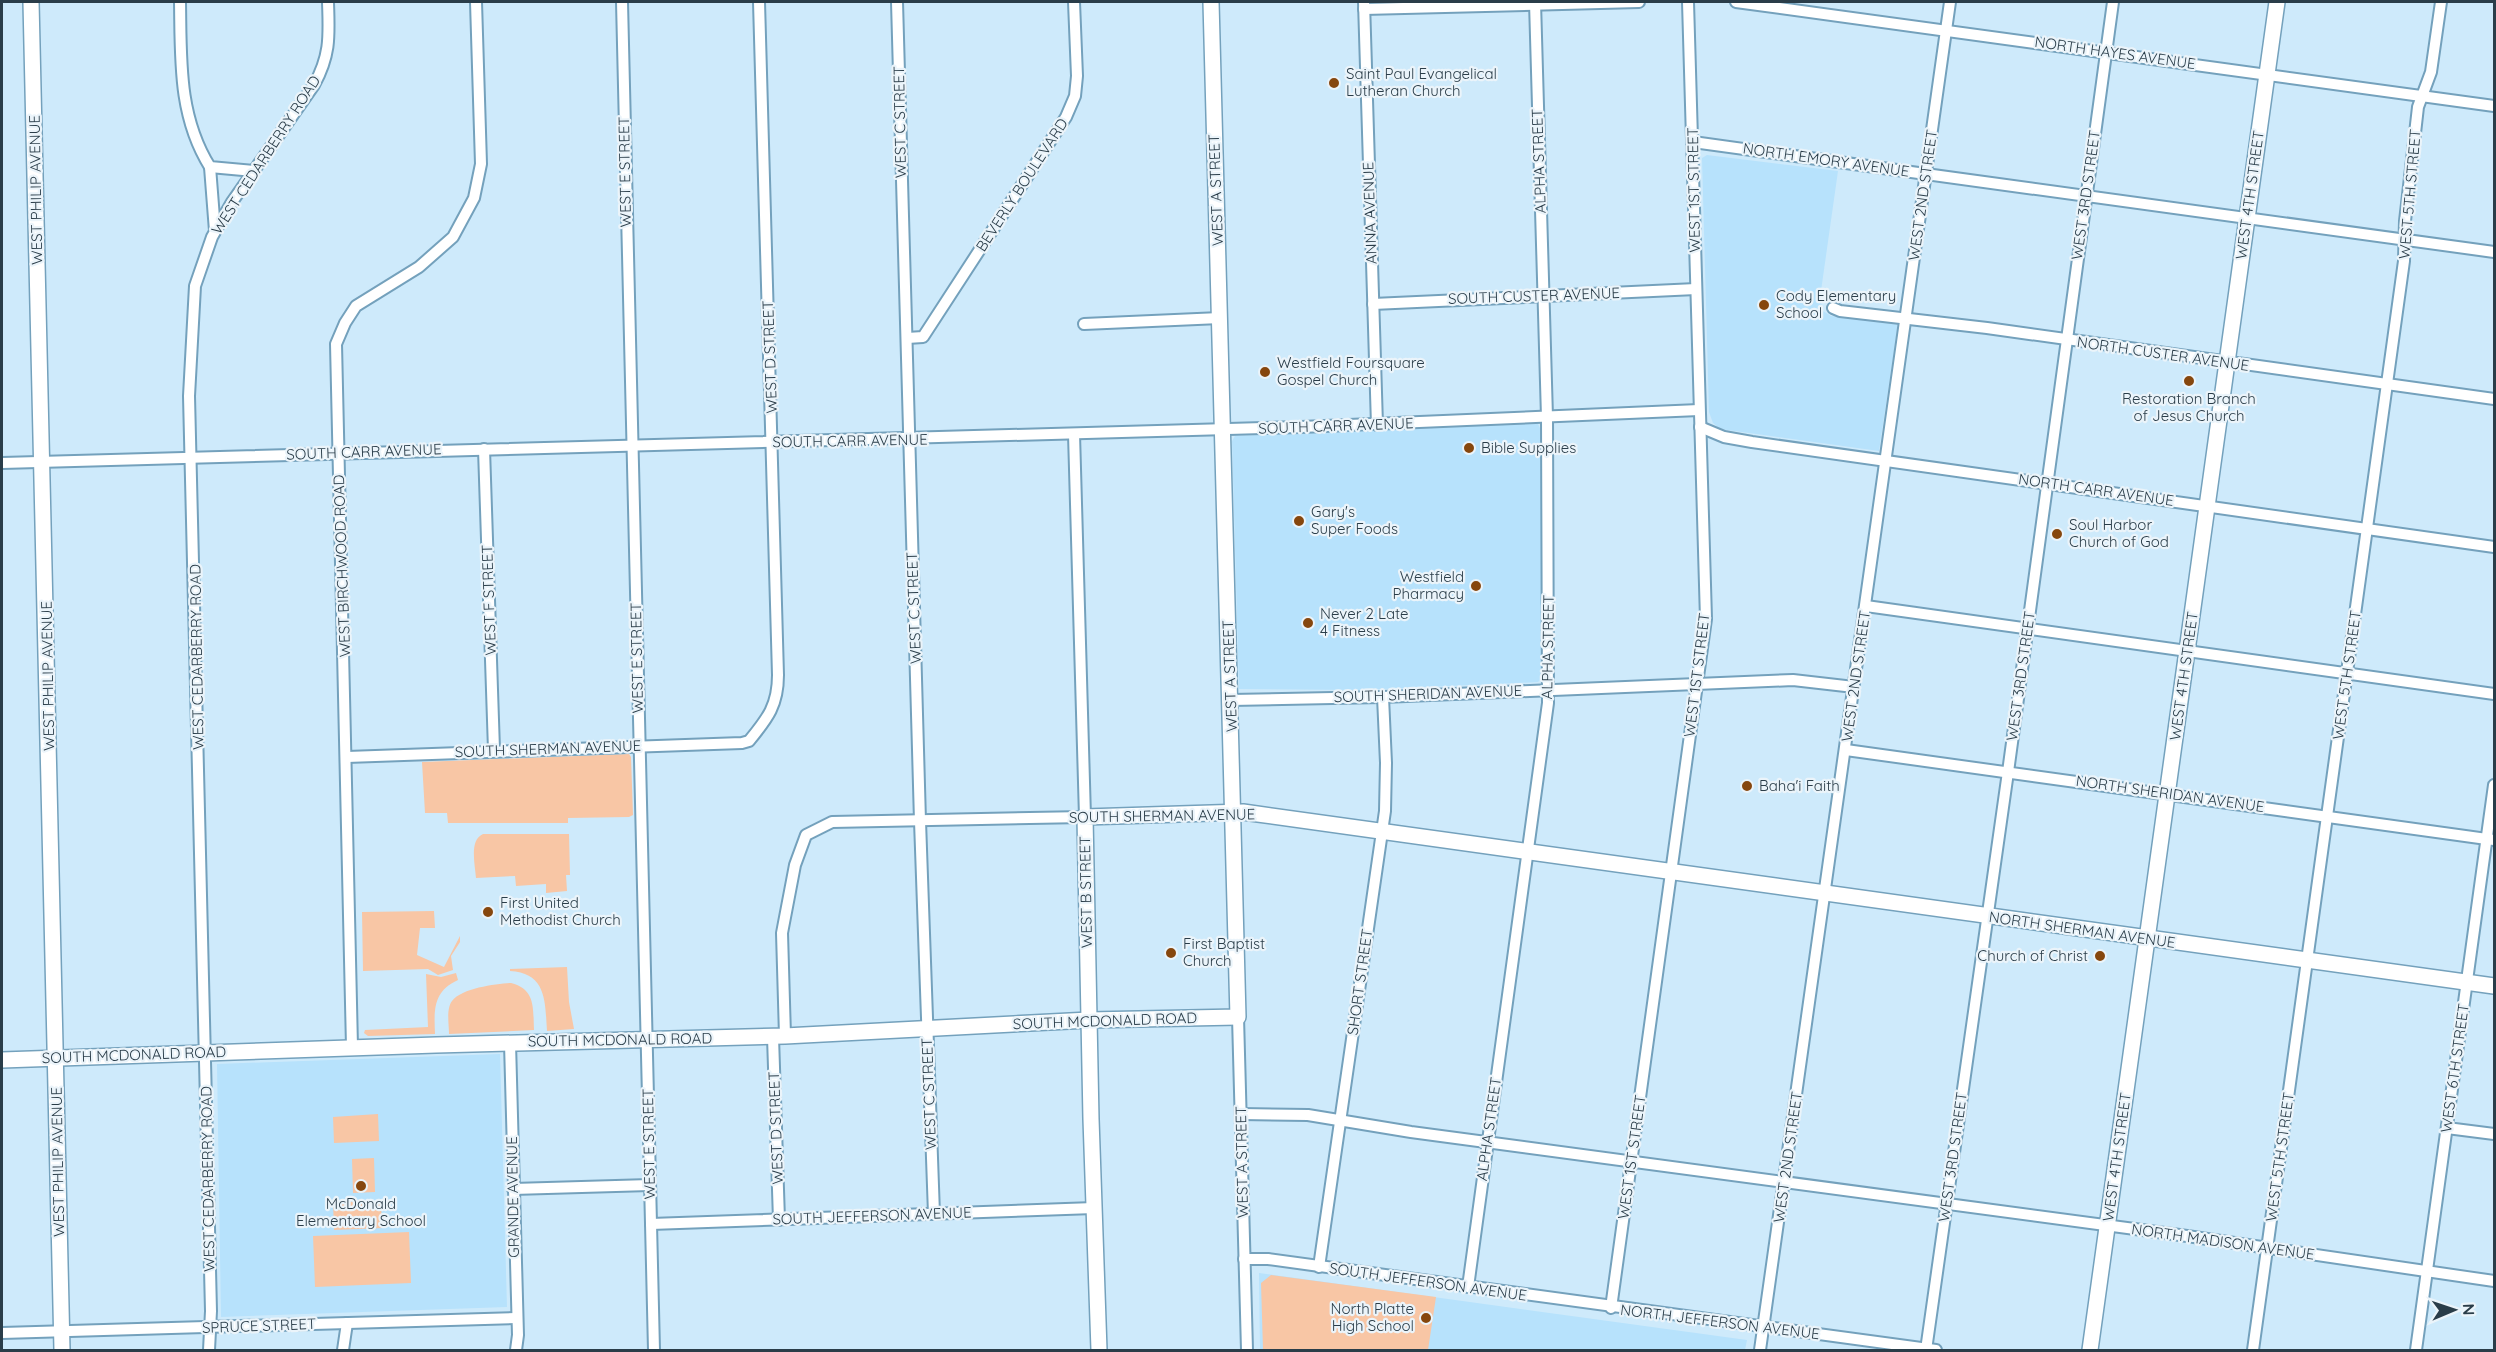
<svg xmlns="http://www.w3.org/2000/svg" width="2496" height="1352" font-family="Quicksand,sans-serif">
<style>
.built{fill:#b7e2fc}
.green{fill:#f8c6a5}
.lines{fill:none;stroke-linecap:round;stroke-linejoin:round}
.street-casing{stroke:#74a1bc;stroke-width:14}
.secondary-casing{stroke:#74a1bc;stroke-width:18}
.street{stroke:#fff;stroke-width:10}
.secondary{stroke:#fff;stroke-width:15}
.poi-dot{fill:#86470e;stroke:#ebf4fa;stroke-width:2}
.labels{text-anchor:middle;stroke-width:4.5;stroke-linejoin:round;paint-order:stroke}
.street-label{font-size:15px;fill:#2a3d49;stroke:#ebf4fa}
.poi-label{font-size:15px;fill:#2a3d49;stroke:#ebf4fa;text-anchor:start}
</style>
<rect width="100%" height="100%" fill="#ceeafb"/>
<g class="built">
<path d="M 1707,155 L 1838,171 L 1820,298 L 1823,311 L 1831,316 L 1898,324 L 1879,451 L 1720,429 L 1713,423 L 1709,412 L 1702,158 Z"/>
<path d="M 1537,422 L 1541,430 L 1544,531 L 1541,679 L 1538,682 L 1360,690 L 1239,689 L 1232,441 L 1235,436 Z"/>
<path d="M 500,1054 L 507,1307 L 221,1317 L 217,1064 Z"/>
<path d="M 1259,1273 L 1747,1340 L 1745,1350 L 1260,1350 Z"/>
</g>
<g class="green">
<path d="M 629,754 L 631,757 L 633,815 L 629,817 L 568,818 L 568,823 L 448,823 L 447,813 L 425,813 L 422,762 Z"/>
<path d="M 483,834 L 569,834 L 570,875 L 566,875 L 567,891 L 546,893 L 546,884 L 516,886 L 515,876 L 476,878 C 475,864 469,840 483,834 Z"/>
<path d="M 434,911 L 435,928 L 420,928 L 417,955 L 444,967 L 460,936 L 460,942 L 451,956 L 453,970 L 438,975 L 428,969 L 363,971 L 362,912 Z"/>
<path d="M 567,967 L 569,1002 L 574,1029 L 547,1031 C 545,1002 547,973 510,971 L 510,969 Z"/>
<path d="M 456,973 L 458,980 C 433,991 434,1010 435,1034 L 368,1036 L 364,1033 L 365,1030 L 428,1027 L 426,974 L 441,977 Z"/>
<path d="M 511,983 C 536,989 533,1009 534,1030 L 449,1034 C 449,1024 446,1009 452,1001 C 462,988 496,984 511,983 Z"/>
<path d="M 378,1114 L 379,1141 L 334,1143 L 333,1117 Z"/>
<path d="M 374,1158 L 375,1192 L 353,1193 L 352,1159 Z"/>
<path d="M 381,1201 L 382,1228 L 334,1230 L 333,1202 Z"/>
<path d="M 409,1232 L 411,1283 L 315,1287 L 313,1236 Z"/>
<path d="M 1271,1275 L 1436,1297 L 1428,1350 L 1263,1350 L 1261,1283 Z"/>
</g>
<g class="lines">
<defs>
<g id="street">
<path d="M 180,2 C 181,59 178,116 210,167 L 254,171"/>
<path d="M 622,2 L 654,1350"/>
<path d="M 897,2 L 920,821 L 934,1214"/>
<path d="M 1364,2 L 1377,425"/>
<path d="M 1736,2 L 2494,106"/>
<path d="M 1364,9 L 1639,2"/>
<path d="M 1693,142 L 2494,252"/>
<path d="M 210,167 L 215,231"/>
<path d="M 1373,304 L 1696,289"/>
<path d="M 1833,308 L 1840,311 L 1987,328 L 2494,399"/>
<path d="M 1084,324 L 1220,318"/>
<path d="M 907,338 L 923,337 L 1066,117 L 1075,96 L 1077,76 L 1074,2"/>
<path d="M 1700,427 L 1724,437 L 1752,442 L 2494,547"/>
<path d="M 484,449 L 494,750"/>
<path d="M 2,463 L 1301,427 L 1699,410"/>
<path d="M 1866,606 L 2494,694"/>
<path d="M 1231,700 L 1383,697 L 1793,680 L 1854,687"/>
<path d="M 1846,750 L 2494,840"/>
<path d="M 347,757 L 742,743 L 749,741 C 768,718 778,705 778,675 L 759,2"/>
<path d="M 1238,1017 L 1247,1350"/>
<path d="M 785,1036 L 782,933 L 795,865 L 806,835 L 832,822 L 1085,817 L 1074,434"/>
<path d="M 773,1037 L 779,1220"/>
<path d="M 510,1043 L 518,1335 L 516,1350"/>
<path d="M 352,1047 L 336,344 L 345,323 L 356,306 L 419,267 L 453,237 L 474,198 L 481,164 L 476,2"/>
<path d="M 1241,1114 L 1308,1115 L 1411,1132 L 2187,1236 L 2494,1281"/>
<path d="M 2447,1128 L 2494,1134"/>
<path d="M 513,1189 L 650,1185"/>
<path d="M 651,1224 L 1094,1208"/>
<path d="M 1244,1259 L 1268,1259 L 1936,1350"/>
<path d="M 1319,1267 L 1385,811 L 1386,763 L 1383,697"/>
<path d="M 1468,1287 L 1548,703 L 1547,417 L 1535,2"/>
<path d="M 1611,1308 L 1706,619 L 1688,2"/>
<path d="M 2,1333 L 516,1318"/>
<path d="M 209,1350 L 211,1311 L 189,396 L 195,286 L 212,237 L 232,202 L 314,85 C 331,54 329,35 328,2"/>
<path d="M 343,1350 L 347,1323"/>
<path d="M 1760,1350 L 1950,2"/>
<path d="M 1926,1350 L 2008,772 L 2113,2"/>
<path d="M 2253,1350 L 2404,261 L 2405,221 L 2418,107 L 2431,72 L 2441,2"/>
<path d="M 2416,1350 L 2494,785"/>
</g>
<g id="secondary">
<path d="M 31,2 L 62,1350"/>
<path d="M 2,1060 L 436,1045 L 785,1036 L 1089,1020 L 1238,1017 L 1211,2"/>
<path d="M 1099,1350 L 1091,1119 L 1085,817 L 1243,812 L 2494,986"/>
<path d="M 2090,1350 L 2277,2"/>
</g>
</defs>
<use href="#street" class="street-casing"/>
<use href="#secondary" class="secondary-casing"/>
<use href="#street" class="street"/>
<use href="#secondary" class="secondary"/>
</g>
<g class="poi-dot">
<circle cx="1334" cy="83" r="6"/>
<circle cx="1764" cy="305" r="6"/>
<circle cx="1265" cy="372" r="6"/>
<circle cx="2189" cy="381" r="6"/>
<circle cx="1469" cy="448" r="6"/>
<circle cx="1299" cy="521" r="6"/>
<circle cx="2057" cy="534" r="6"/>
<circle cx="1476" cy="586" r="6"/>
<circle cx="1308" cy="623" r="6"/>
<circle cx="1747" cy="786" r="6"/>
<circle cx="488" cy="912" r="6"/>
<circle cx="1171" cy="953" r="6"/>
<circle cx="2100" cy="956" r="6"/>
<circle cx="361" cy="1186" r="6"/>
<circle cx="1426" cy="1318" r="6"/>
</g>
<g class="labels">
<g class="street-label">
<text transform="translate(2115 53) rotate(8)" y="5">NORTH HAYES AVENUE</text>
<text transform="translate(900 122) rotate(-91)" y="5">WEST C STREET</text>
<text transform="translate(266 155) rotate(-57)" y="5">WEST CEDARBERRY ROAD</text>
<text transform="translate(1826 160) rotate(8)" y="5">NORTH EMORY AVENUE</text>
<text transform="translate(1539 161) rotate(-92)" y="5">ALPHA STREET</text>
<text transform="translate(625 172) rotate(-91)" y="5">WEST E STREET</text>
<text transform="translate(1022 185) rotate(-57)" y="5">BEVERLY BOULEVARD</text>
<text transform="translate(36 190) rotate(-91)" y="5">WEST PHILIP AVENUE</text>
<text transform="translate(1216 190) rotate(-92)" y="5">WEST A STREET</text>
<text transform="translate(1694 190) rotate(-91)" y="5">WEST 1ST STREET</text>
<text transform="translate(2410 194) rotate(-85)" y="5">WEST 5TH STREET</text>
<text transform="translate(1923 195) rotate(-82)" y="5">WEST 2ND STREET</text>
<text transform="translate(2086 195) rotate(-82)" y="5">WEST 3RD STREET</text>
<text transform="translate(2250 195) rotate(-82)" y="5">WEST 4TH STREET</text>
<text transform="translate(1370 213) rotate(-92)" y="5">ANNA AVENUE</text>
<text transform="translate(1534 296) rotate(-2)" y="5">SOUTH CUSTER AVENUE</text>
<text transform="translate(2163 354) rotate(8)" y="5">NORTH CUSTER AVENUE</text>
<text transform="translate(770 357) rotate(-92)" y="5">WEST D STREET</text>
<text transform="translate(1336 426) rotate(-2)" y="5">SOUTH CARR AVENUE</text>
<text transform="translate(850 441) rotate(-1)" y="5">SOUTH CARR AVENUE</text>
<text transform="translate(364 452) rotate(-2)" y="5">SOUTH CARR AVENUE</text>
<text transform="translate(2096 490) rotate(8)" y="5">NORTH CARR AVENUE</text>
<text transform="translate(342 566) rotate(-92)" y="5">WEST BIRCHWOOD ROAD</text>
<text transform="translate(489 600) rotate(-92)" y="5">WEST F STREET</text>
<text transform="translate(914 608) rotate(-92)" y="5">WEST C STREET</text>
<text transform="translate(1548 647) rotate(-89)" y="5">ALPHA STREET</text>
<text transform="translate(197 657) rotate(-91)" y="5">WEST CEDARBERRY ROAD</text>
<text transform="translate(637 658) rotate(-91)" y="5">WEST E STREET</text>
<text transform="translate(1697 675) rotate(-83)" y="5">WEST 1ST STREET</text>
<text transform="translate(2347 675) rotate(-82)" y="5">WEST 5TH STREET</text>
<text transform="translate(48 676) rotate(-91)" y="5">WEST PHILIP AVENUE</text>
<text transform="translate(1230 676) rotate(-92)" y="5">WEST A STREET</text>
<text transform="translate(1856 676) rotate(-82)" y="5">WEST 2ND STREET</text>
<text transform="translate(2021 676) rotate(-82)" y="5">WEST 3RD STREET</text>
<text transform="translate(2184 676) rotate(-82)" y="5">WEST 4TH STREET</text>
<text transform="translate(1428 694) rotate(-2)" y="5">SOUTH SHERIDAN AVENUE</text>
<text transform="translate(548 749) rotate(-2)" y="5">SOUTH SHERMAN AVENUE</text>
<text transform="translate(2170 794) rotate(8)" y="5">NORTH SHERIDAN AVENUE</text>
<text transform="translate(1162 816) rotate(-1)" y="5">SOUTH SHERMAN AVENUE</text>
<text transform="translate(1086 892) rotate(-91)" y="5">WEST B STREET</text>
<text transform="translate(2082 930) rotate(8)" y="5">NORTH SHERMAN AVENUE</text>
<text transform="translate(1360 982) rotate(-82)" y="5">SHORT STREET</text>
<text transform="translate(1105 1021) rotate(-2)" y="5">SOUTH MCDONALD ROAD</text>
<text transform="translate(620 1040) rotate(-1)" y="5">SOUTH MCDONALD ROAD</text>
<text transform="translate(134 1055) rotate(-2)" y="5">SOUTH MCDONALD ROAD</text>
<text transform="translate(2455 1068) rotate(-82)" y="5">WEST 6TH STREET</text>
<text transform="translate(929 1094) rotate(-92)" y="5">WEST C STREET</text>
<text transform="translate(776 1128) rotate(-92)" y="5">WEST D STREET</text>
<text transform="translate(1489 1129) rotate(-82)" y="5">ALPHA STREET</text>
<text transform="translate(649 1144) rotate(-91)" y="5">WEST E STREET</text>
<text transform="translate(1632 1157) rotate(-82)" y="5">WEST 1ST STREET</text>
<text transform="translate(1788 1157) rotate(-82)" y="5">WEST 2ND STREET</text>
<text transform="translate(1953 1157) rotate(-82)" y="5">WEST 3RD STREET</text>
<text transform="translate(2117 1157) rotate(-82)" y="5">WEST 4TH STREET</text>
<text transform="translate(2280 1157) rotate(-82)" y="5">WEST 5TH STREET</text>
<text transform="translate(58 1162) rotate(-91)" y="5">WEST PHILIP AVENUE</text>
<text transform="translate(1242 1162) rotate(-91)" y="5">WEST A STREET</text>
<text transform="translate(208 1179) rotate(-91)" y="5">WEST CEDARBERRY ROAD</text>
<text transform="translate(513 1197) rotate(-91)" y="5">GRANDE AVENUE</text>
<text transform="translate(872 1216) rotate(-2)" y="5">SOUTH JEFFERSON AVENUE</text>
<text transform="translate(2223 1242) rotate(8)" y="5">NORTH MADISON AVENUE</text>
<text transform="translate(1428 1282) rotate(8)" y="5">SOUTH JEFFERSON AVENUE</text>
<text transform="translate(1720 1322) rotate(7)" y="5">NORTH JEFFERSON AVENUE</text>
<text transform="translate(259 1326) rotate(-2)" y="5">SPRUCE STREET</text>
</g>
<g class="poi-label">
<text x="1346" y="79">Saint Paul Evangelical<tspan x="1346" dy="17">Lutheran Church</tspan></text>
<text x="1776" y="301">Cody Elementary<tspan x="1776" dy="17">School</tspan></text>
<text x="1277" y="368">Westfield Foursquare<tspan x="1277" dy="17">Gospel Church</tspan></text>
<text x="2189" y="404" text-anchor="middle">Restoration Branch<tspan x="2189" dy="17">of Jesus Church</tspan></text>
<text x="1481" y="453">Bible Supplies</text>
<text x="1311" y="517">Gary's<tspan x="1311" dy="17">Super Foods</tspan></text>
<text x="2069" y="530">Soul Harbor<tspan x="2069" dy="17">Church of God</tspan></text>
<text x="1464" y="582" text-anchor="end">Westfield<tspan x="1464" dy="17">Pharmacy</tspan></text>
<text x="1320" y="619">Never 2 Late<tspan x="1320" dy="17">4 Fitness</tspan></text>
<text x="1759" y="791">Baha'i Faith</text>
<text x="500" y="908">First United<tspan x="500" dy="17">Methodist Church</tspan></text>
<text x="1183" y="949">First Baptist<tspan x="1183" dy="17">Church</tspan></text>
<text x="2088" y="961" text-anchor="end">Church of Christ</text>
<text x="361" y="1209" text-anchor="middle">McDonald<tspan x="361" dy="17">Elementary School</tspan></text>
<text x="1414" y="1314" text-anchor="end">North Platte<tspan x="1414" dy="17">High School</tspan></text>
</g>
</g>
<rect width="2496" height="1352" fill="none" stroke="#2a3d49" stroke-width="6"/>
<g transform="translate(2454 1310) rotate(88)" stroke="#ebf4fa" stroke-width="4.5" paint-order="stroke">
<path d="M0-4.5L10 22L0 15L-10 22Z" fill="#2a3d49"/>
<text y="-9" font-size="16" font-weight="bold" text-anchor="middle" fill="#2a3d49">N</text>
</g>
</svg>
